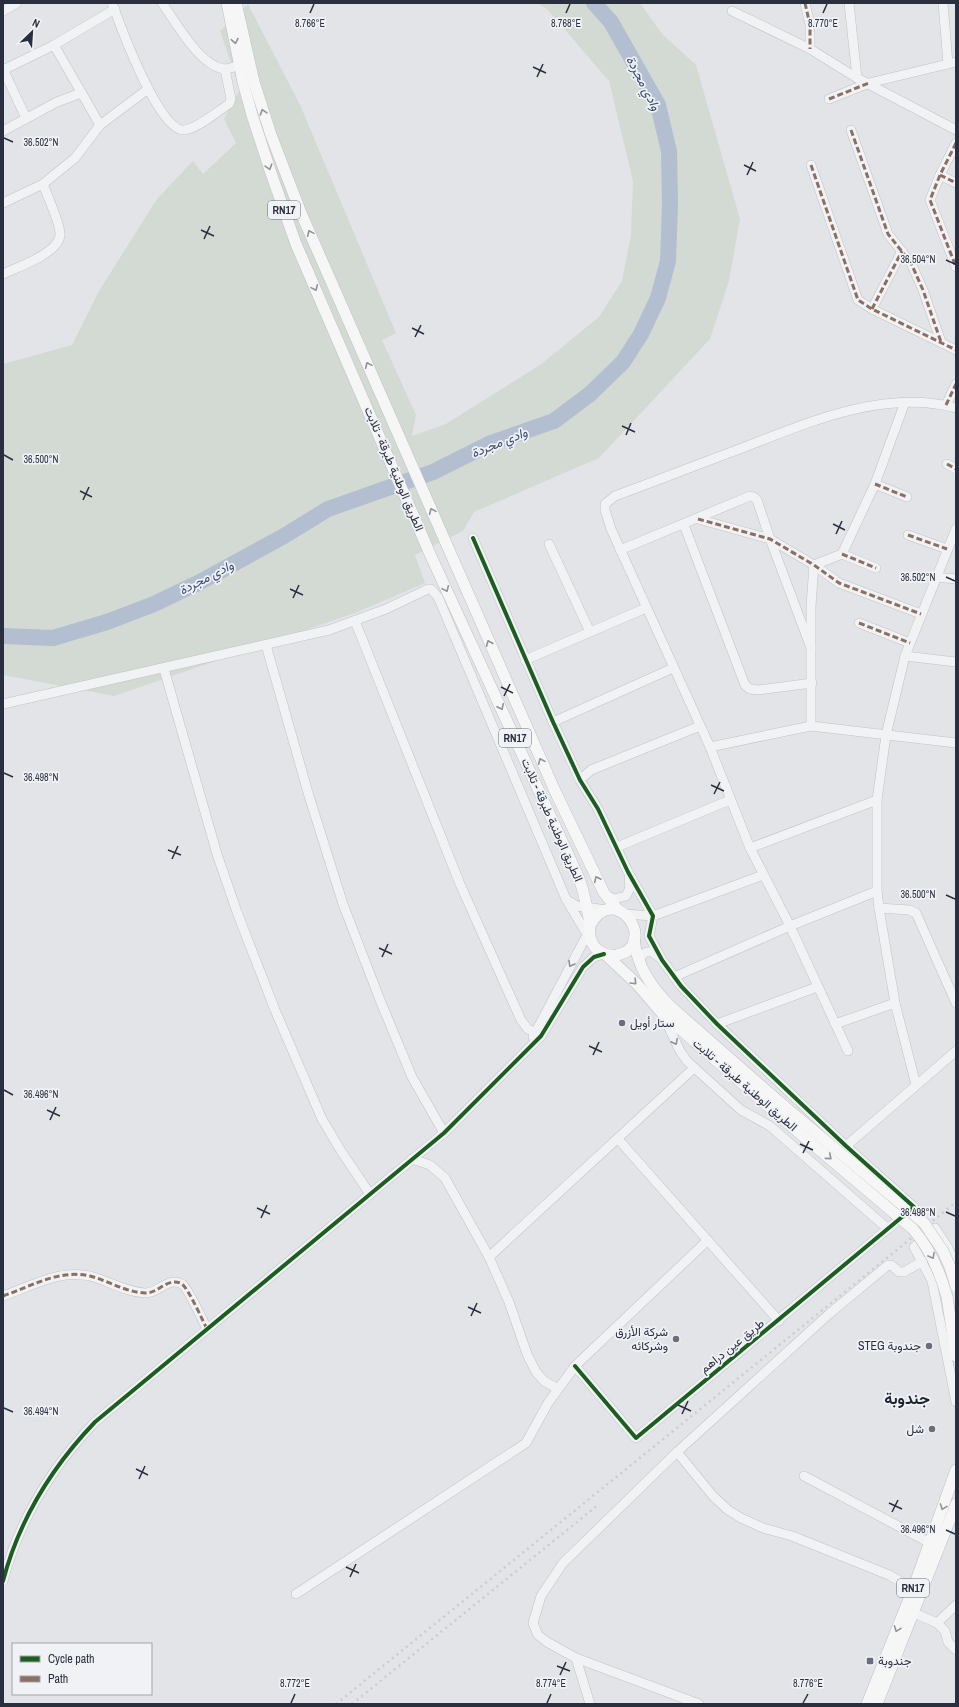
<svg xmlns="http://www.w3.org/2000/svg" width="959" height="1707" font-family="'Archivo Narrow',Vazirmatn,sans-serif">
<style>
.green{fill:#d2dad3}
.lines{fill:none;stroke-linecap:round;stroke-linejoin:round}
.river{stroke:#b3bed0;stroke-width:16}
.minor-casing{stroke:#c1c2c5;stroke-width:10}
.major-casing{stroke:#bfc1c5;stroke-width:12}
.minor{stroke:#f1f2f4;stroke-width:9}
.major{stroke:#f6f6f6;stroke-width:11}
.rail{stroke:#cbccce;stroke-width:2.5;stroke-dasharray:2 4;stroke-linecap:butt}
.major-bridge-casing{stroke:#bfc1c5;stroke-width:12;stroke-linecap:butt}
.major-bridge{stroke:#f6f6f6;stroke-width:11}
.quiet{stroke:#8d6e63;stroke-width:3;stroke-dasharray:6 3;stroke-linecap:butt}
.cycleway-casing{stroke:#f0f2f6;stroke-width:6}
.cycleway{stroke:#1b5e20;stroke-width:4}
.oneway{stroke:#90929a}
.oneway2{stroke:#8e909a}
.ticks{fill:none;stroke:#2a2f3f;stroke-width:1.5}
.poi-dot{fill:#6b6e7a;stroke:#f0f2f6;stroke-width:1.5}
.labels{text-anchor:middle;stroke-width:3.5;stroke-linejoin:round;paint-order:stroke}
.shield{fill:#f0f2f6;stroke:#656a76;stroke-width:1}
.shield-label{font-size:11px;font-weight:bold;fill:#2a2f3f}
.street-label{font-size:12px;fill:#2a2f3f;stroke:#f0f2f6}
.poi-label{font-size:12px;fill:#2a2f3f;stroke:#f0f2f6;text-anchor:end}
.water-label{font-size:13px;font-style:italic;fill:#374a71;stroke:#f0f2f6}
.district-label{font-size:16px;font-weight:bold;fill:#1c2130;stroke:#f0f2f6}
.ticks-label{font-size:10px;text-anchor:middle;fill:#2a2f3f;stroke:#f0f2f6;stroke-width:3.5;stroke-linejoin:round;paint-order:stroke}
</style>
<rect width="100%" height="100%" fill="#e3e4e7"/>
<path class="green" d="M 537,3 L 640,3 L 663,35 L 696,65 L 740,219 L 729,281 L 710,339 L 599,458 L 474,512 L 463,531 L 415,555 L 425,583 L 355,613 L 114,696 L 3,675 L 3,364 L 72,345 L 99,291 L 157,199 L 193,161 L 203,174 L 236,143 L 224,119 L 240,89 L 220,31 L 248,4 L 301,107 L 396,333 L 382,340 L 416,415 L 412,436 L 446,424 L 540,365 L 599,317 L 622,281 L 631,235 L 633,181 L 609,81 L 547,9 Z"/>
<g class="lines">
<path class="river" d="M 3,636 L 53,638 L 107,622 L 154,604 L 200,582 L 284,536 L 328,509 L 433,472 L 491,443 L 554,421 L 590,394 L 623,362 L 641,334 L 658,298 L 668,261 L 670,204 L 669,151 L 658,105 L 611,22 L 594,3"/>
<defs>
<g id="minor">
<path d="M 112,3 C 120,25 159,132 184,130 C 197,129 218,111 229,104 L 231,99 L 225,69"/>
<path d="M 162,3 C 176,22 200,67 225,69 C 229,69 236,66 240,65"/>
<path d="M 805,3 L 810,25 L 810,49"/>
<path d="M 849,3 L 857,78"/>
<path d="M 943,3 L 948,64"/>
<path d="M 3,11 L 17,3"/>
<path d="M 732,11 L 810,49 L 857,78 L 956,130"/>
<path d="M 54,45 L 100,125"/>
<path d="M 3,69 L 26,118"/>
<path d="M 3,70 L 54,45 L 115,9"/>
<path d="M 829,99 L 869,83 L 956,62"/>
<path d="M 851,130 L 888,234 L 911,263 L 923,290 L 941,342"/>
<path d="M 3,131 L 57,102 L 81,93"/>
<path d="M 956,143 L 940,175 L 930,200 L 956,267"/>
<path d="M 811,165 L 858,300 L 872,309 L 956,350"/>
<path d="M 940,175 L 956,183"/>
<path d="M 3,203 L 43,184 L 75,158 L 100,125 L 148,89"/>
<path d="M 3,274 C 18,267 59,253 60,235 C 61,225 47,195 43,184"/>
<path d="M 872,309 L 902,251"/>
<path d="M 946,405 L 956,384"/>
<path d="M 947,464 L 956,469"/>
<path d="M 875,484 L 907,497"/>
<path d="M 698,519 L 770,539 L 814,565 L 839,583 L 921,614"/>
<path d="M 684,525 L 745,685 L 750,689 L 758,690 L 812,683"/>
<path d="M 908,535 L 947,549"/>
<path d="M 473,538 L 553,722 L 580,780 L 598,809 L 628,872 L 653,916 L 649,936 L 662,960 L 681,986 L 717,1024 L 846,1146 L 914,1207 L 636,1438 L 575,1366"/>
<path d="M 549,544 L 590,632"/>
<path d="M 620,550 L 750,496 L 754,497 L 757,500 L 770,539 L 811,648"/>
<path d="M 842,554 L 876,568"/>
<path d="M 814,565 L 842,554 L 875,484 L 905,402"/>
<path d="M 935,577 L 956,579"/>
<path d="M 355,621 L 460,884 L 521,1020 L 528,1029 L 541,1036"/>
<path d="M 859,623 L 910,643"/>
<path d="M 266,645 L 309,796 L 343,904 L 380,1000 L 412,1077 L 444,1133"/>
<path d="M 905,656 L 956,662"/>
<path d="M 525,660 L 646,608"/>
<path d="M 164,669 L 217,854 L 237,912 L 275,1010 L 322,1119 L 341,1151 L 370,1194"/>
<path d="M 3,704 L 329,630 L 386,609 L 428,589 L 431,589 L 438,597 L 566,899 L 591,941"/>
<path d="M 553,722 L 673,668"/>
<path d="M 811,726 L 811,606 L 814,565"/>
<path d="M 710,747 L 811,726 L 956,743"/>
<path d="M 580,780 L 591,770 L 700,726"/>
<path d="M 617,847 L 730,800"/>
<path d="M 750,848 L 877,800"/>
<path d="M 606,895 L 614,899 L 626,896 L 630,888 L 629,878"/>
<path d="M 567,900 L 577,906 L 607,910"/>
<path d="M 879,908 L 909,910 L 916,913 L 956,1003"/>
<path d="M 625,914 L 653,916 L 763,875"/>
<path d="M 639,962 C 641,955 644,951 652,952 L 659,957"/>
<path d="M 674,977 L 790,926 L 877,891"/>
<path d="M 663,1015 L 680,1051 L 687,1061 L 741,1110 L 770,1126 L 888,1229"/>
<path d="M 717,1024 L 817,987"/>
<path d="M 835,1024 L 895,1003"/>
<path d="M 533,1037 L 589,931"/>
<path d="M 848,1051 L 790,926 L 750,848 L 710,747 L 611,529 L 605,510 L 605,504 L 615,496 C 656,481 696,465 737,450 C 804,424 884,388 956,408"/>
<path d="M 916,1085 L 895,1003 L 879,908 L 877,891 L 877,800 L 886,735 L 905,656 L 956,529"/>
<path d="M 618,1139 L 779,1321"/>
<path d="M 846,1146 L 956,1051"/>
<path d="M 412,1159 L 430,1165 L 445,1178 L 489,1257 L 509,1302 L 527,1354 L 536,1372 L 544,1381 L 558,1389"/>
<path d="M 489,1257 L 694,1068"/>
<path d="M 956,1266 L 948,1248 L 935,1228 L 914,1247 L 932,1281 L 956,1402"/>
<path d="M 3,1296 C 32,1286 59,1269 90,1276 C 109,1281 125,1292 145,1293 C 158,1294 168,1276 182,1284 C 188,1288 203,1321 207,1329"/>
<path d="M 677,1452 L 713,1496 L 728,1510 L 741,1518 L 763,1528 L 792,1536 L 889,1575 L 919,1592"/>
<path d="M 804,1476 L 930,1543"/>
<path d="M 3,1581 C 19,1520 52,1467 95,1422 L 444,1133 L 541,1036 L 583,967 L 594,957 L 604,954"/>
<path d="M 296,1594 L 526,1443 L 548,1403 L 575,1366 L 708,1240"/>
<path d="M 907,1610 L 937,1623 L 945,1631 L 948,1642 L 956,1650"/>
<path d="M 937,1623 L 956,1605"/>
<path d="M 576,1658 L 590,1704"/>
<path d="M 699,1704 L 576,1658 L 547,1642 L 538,1635 L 533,1623 L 541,1596 L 563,1563 L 677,1452 L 829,1314 L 888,1265 L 891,1265 L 899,1272 L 904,1272 L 923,1261"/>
</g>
<g id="major">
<path d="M 227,3 L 243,82 L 252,115 L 271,173 L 296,244 L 430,554 L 578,876 C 584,890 586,904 589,918 C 590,924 589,930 590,936 C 592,949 604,957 617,955 C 660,946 616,879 590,925"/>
<path d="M 236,3 L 254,82 L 271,135 L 301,213 L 555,791 L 604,893 L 619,911"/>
<path d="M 634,939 C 637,967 652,988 671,1007 L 784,1106"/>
<path d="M 606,955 L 637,984 L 661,1012 L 777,1114"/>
<path d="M 947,1297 L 956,1356"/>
<path d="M 867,1704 L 913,1589 L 956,1470"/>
<path d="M 877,1704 L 956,1504"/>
</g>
</defs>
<use href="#minor" class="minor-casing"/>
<use href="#major" class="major-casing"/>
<use href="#minor" class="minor"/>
<use href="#major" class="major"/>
<g class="rail">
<path d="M 336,1704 L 956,1202"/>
<path d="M 352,1704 L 598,1505"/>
</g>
<defs>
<g id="major-bridge">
<path d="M 784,1106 L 924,1223 L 943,1251 L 950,1267 L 956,1286"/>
<path d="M 777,1114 L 913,1229 C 930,1249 940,1271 947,1297"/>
</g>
</defs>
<use href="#major-bridge" class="major-bridge-casing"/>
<use href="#major-bridge" class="major-bridge"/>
<g class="quiet">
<path d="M 805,3 L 810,25 L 810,49"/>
<path d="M 829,99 L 869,83"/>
<path d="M 851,130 L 888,234 L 911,263 L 923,290 L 941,342"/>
<path d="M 956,143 L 940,175 L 930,200 L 956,267"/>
<path d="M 811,165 L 858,300 L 872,309 L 956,350"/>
<path d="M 940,175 L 956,183"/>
<path d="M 872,309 L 902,251"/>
<path d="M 946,405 L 956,384"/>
<path d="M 947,464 L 956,469"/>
<path d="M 875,484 L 907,497"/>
<path d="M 698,519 L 770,539 L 814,565 L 839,583 L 921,614"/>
<path d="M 908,535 L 947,549"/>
<path d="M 842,554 L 876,568"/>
<path d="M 859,623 L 910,643"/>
<path d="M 3,1296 C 32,1286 59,1269 90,1276 C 109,1281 125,1292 145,1293 C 158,1294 168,1276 182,1284 C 188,1288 203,1321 207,1329"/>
</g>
<defs>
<g id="cycleway">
<path d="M 473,538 L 553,722 L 580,780 L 598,809 L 628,872 L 653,916 L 649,936 L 662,960 L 681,986 L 717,1024 L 846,1146 L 914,1207 L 636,1438 L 575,1366"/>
<path d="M 3,1581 C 19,1520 52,1467 95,1422 L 444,1133 L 541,1036 L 583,967 L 594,957 L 604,954"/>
</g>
</defs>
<use href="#cycleway" class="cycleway-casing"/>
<use href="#cycleway" class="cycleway"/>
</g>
<defs><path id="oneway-chevron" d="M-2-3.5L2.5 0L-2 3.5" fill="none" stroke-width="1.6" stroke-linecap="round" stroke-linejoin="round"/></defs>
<g class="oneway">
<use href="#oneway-chevron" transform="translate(235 41) rotate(79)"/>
<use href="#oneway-chevron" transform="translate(263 112) rotate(-108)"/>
<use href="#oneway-chevron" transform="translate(269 167) rotate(73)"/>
<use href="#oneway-chevron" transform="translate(310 233) rotate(-114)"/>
<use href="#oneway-chevron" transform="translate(315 288) rotate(66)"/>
<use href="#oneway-chevron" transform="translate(368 365) rotate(-114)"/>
<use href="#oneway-chevron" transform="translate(432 511) rotate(-114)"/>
<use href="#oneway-chevron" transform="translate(446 589) rotate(66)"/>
<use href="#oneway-chevron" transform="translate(489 643) rotate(-113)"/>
<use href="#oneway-chevron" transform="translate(501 707) rotate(64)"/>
<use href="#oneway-chevron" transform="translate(541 761) rotate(-114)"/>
<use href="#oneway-chevron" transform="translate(597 879) rotate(-116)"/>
<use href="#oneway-chevron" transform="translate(634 982) rotate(46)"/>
<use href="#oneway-chevron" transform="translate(829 1157) rotate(40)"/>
<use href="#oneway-chevron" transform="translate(932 1256) rotate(61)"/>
<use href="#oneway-chevron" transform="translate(943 1507) rotate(110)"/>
<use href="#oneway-chevron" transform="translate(897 1629) rotate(111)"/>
</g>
<g class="oneway2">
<use href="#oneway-chevron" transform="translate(571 964) rotate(120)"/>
<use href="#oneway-chevron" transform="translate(675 1042) rotate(63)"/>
</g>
<path class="ticks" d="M 310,13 L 314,4M 566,13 L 570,4M 823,13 L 827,4M 533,67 L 546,73M 537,77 L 543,64M 4,138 L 13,142M 744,165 L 756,171M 747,175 L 753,162M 201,230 L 214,236M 204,239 L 210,226M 946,260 L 955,264M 412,328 L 424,334M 415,337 L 421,325M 622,426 L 635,432M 626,435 L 631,423M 4,455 L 13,460M 80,491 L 92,497M 83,500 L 89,487M 833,524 L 845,530M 836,534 L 842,521M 946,577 L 955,581M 290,589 L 303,595M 293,598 L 299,585M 501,687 L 513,693M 504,696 L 510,684M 4,773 L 13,777M 711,785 L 724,791M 714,794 L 720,782M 168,850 L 181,855M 172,859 L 178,846M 946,895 L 955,899M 379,948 L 392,954M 382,957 L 388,944M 589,1046 L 602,1052M 593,1055 L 599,1042M 4,1090 L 13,1095M 47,1110 L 60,1116M 50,1120 L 56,1107M 800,1144 L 813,1150M 803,1153 L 809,1141M 257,1208 L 270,1214M 946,1212 L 955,1216M 261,1218 L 267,1205M 468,1307 L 481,1313M 471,1316 L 477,1303M 678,1405 L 691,1411M 4,1408 L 13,1412M 682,1414 L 688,1401M 136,1469 L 148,1475M 139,1479 L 145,1466M 889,1503 L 902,1509M 892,1512 L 898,1500M 946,1530 L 955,1534M 346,1567 L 359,1573M 350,1577 L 356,1564M 557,1666 L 570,1671M 560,1675 L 566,1662M 291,1703 L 295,1694M 547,1703 L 551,1694M 803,1703 L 808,1694"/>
<g class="poi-dot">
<circle cx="622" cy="1023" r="4"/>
<circle cx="676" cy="1339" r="4"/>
<circle cx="929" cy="1346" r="4"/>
<circle cx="932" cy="1429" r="4"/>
<rect x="866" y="1657" width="8" height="8" rx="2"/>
</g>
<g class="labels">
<g class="shield">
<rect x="268" y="201" width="32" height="18" rx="3"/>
<rect x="499" y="729" width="32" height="18" rx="3"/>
<rect x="897" y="1579" width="32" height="18" rx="3"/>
</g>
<g class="shield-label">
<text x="284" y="214">RN17</text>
<text x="515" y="742">RN17</text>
<text x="913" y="1592">RN17</text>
</g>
<g class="street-label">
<text transform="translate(394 469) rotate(67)" y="4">الطريق الوطنية طبرقة - تلابت</text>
<text transform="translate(552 820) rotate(66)" y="4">الطريق الوطنية طبرقة - تلابت</text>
<text transform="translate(745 1085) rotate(41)" y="4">الطريق الوطنية طبرقة - تلابت</text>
<text transform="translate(732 1346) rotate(-39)" y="4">طريق عين دراهم</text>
</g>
<g class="poi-label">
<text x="630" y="1027" text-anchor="start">ستار أويل</text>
<text x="668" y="1336">شركة الأزرق<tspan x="668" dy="14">وشركائه</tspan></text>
<text x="921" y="1350">STEG جندوبة</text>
<text x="924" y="1433">شل</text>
<text x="878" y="1665" text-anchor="start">جندوبة</text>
</g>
<g class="water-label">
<text transform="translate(644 83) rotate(63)" y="5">وادي مجردة</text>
<text transform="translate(499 442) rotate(-22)" y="5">وادي مجردة</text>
<text transform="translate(206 577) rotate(-27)" y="5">وادي مجردة</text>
</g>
<g class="district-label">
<text x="907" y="1404">جندوبة</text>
</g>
</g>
<g class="ticks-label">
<text x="310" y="27">8.766°E</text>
<text x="566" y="27">8.768°E</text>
<text x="823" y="27">8.770°E</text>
<text x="41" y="146">36.502°N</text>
<text x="918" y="263">36.504°N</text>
<text x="41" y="463">36.500°N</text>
<text x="918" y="581">36.502°N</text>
<text x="41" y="781">36.498°N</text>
<text x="918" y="898">36.500°N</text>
<text x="41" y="1098">36.496°N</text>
<text x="918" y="1216">36.498°N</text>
<text x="41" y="1415">36.494°N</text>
<text x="918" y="1533">36.496°N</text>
<text x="295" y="1687">8.772°E</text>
<text x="551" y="1687">8.774°E</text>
<text x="808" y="1687">8.776°E</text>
</g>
<rect width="959" height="1707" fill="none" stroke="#2a2f3f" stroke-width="8"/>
<rect x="12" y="1643" width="140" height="52" fill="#f0f2f6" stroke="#a1a4ad"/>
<rect x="20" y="1656" width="20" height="6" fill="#1b5e20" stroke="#a1a4ad"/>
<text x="48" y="1663" font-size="12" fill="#2a2f3f">Cycle path</text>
<rect x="20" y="1676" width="20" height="6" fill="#8d6e63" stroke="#a1a4ad"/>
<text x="48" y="1683" font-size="12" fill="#2a2f3f">Path</text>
<g transform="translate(32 32) rotate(25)" stroke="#f0f2f6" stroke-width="3" paint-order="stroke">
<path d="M0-3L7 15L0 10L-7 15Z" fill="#2a2f3f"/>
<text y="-6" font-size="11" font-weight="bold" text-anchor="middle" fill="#2a2f3f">N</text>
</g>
</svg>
